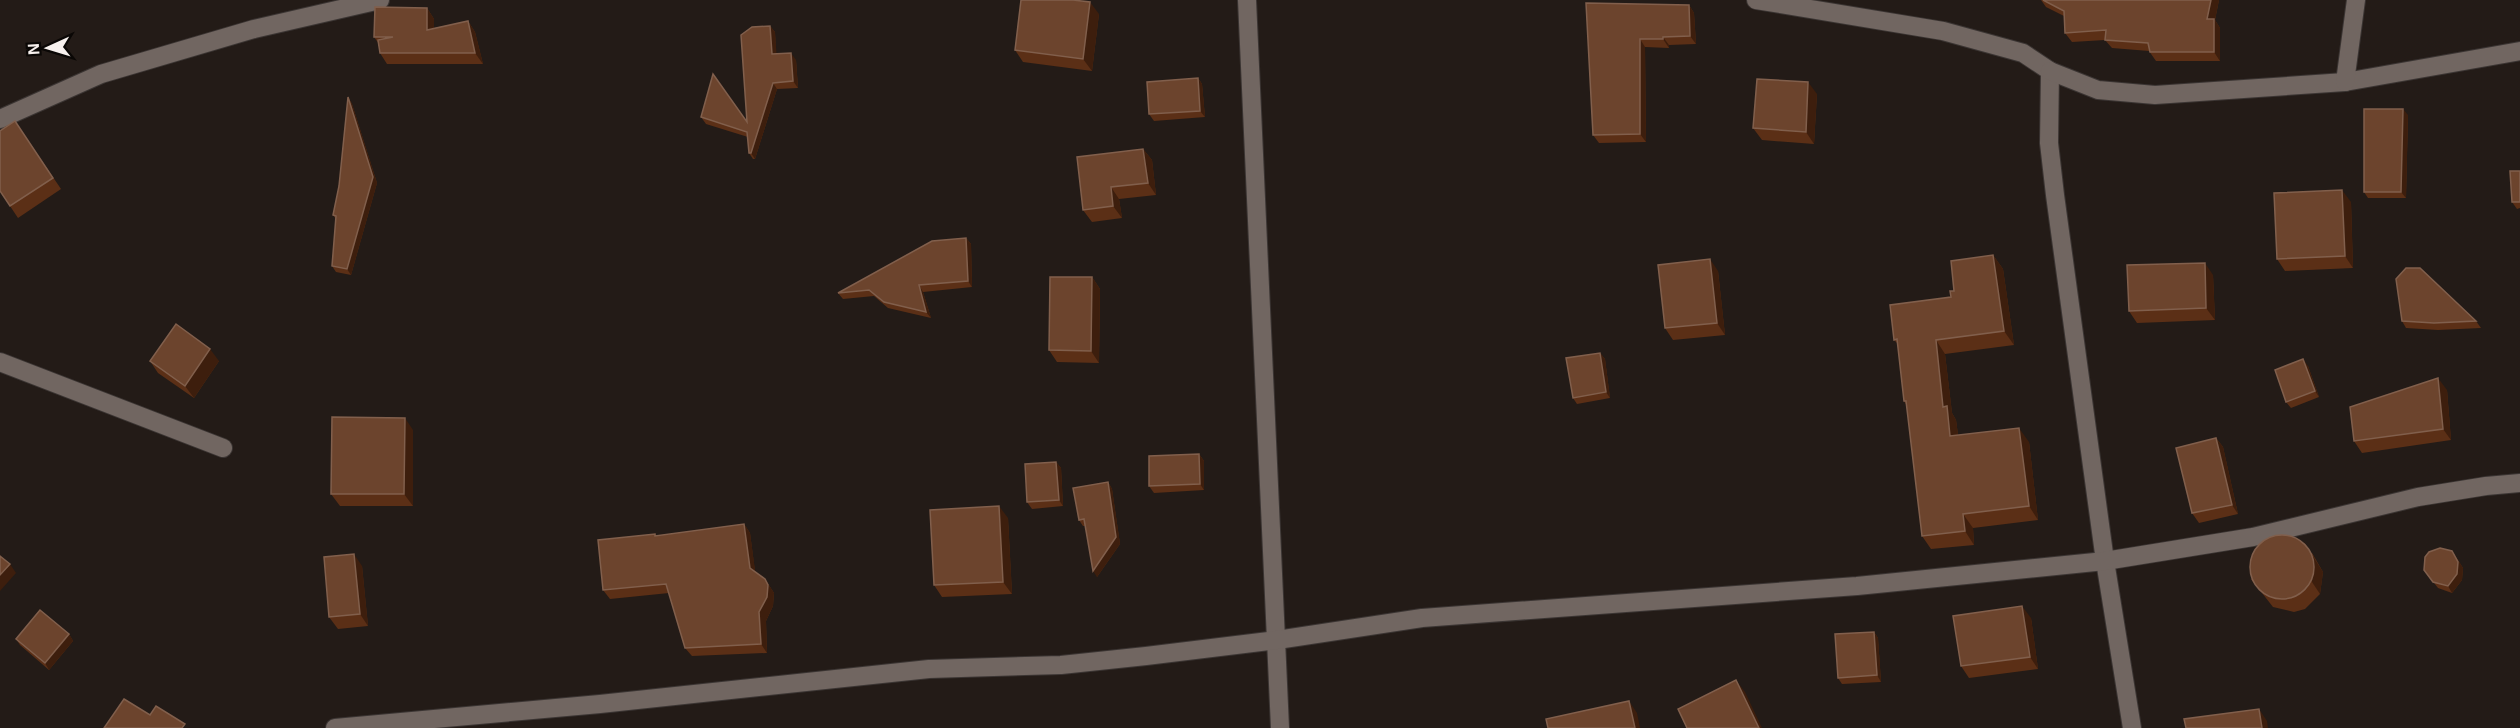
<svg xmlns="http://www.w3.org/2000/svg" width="2520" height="728" font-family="Helvetica,sans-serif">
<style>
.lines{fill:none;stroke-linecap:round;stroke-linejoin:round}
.minor-casing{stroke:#3b3533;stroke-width:20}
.minor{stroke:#716661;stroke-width:18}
.wall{fill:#5b2f16}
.shaded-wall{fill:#3d1e0d}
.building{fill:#6c442d;stroke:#815f4c;stroke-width:1.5}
</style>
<rect width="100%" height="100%" fill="#231b17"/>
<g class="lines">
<defs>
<g id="minor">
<path d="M 1247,0 L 1280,728"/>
<path d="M 1756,0 L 1943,31 L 2023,53 L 2050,71 L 2049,143 L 2055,195 L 2105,561 L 2132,728"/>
<path d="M 2050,71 L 2098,90 L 2155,95 L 2345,82 L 2520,51"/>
<path d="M 2345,82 L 2356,0"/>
<path d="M 0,119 L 101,74 L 254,29 L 380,0"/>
<path d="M 0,362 L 223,448"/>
<path d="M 335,728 L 600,704 L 929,669 L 1061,665 L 1146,656 L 1277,640 L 1422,618 L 1857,586 L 2105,561 L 2253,537 L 2418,497 L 2486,486 L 2520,483"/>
</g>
</defs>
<use href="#minor" class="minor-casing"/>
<use href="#minor" class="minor"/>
</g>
<g class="wall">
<path d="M 2041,0 L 2219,0 L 2215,20 L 2220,28 L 2220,61 L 2156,61 L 2149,51 L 2112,48 L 2105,40 L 2072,42 L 2065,33 L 2064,16 L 2046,7 Z"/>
<path d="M 1586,3 L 1689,5 L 1694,13 L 1696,44 L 1669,45 L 1669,48 L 1645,47 L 1646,142 L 1599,143 L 1593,135 Z"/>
<path d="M 427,8 L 434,19 L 434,28 L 468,21 L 475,32 L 483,64 L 387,64 L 380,53 L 379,44 L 374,37 Z"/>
<path d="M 1099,14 L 1092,71 L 1023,62 L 1015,50 Z"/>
<path d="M 770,26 L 775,32 L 776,54 L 796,60 L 798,88 L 777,89 L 755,159 L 753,159 L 749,153 L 748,137 L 706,124 L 701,117 L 747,122 Z"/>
<path d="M 1198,78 L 1202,84 L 1205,117 L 1154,121 L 1149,114 Z"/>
<path d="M 1817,94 L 1814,144 L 1762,140 L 1753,128 Z"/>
<path d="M 348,97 L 352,104 L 377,183 L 351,275 L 336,272 L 332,266 L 336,219 L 333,215 L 339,186 Z"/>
<path d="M 2408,115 L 2406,198 L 2368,198 L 2364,192 Z"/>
<path d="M 15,121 L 61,189 L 18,218 L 0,191 Z"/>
<path d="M 1143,149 L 1152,160 L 1156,195 L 1119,199 L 1122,218 L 1092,222 L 1083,210 Z"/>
<path d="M 2520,171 L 2520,208 L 2517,209 L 2512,202 Z"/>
<path d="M 2351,202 L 2353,268 L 2285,271 L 2277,259 Z"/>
<path d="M 966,238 L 971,244 L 972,287 L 923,292 L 931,318 L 888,308 L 874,296 L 843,299 L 838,293 Z"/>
<path d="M 1993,255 L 2003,269 L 2014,345 L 1945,354 L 1952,413 L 1956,420 L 1958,435 L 2029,442 L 2038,520 L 1973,528 L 1974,545 L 1931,549 L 1922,536 L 1907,406 L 1904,401 L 1898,344 L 1894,340 L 1951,297 Z"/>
<path d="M 1718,271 L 1725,335 L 1673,340 L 1665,328 Z"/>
<path d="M 2213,275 L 2215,320 L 2137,323 L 2129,311 Z"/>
<path d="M 1092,277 L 1100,289 L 1099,363 L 1057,362 L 1049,350 Z"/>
<path d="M 2402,321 L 2476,321 L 2481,328 L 2438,330 L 2406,328 Z"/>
<path d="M 1600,353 L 1605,359 L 1610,398 L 1577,404 L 1573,398 Z"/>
<path d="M 150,361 L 219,361 L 194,398 L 158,373 Z"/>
<path d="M 2308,366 L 2319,397 L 2291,408 L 2286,402 Z"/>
<path d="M 2447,390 L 2451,440 L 2362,453 L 2354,441 Z"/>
<path d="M 413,430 L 413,506 L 340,506 L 331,494 Z"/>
<path d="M 2216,438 L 2223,447 L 2238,514 L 2199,523 L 2192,513 Z"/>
<path d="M 1199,454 L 1204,461 L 1204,490 L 1154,493 L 1149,486 Z"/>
<path d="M 1056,462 L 1061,468 L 1063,506 L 1032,509 L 1027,502 Z"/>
<path d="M 1108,482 L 1112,489 L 1120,544 L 1097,577 L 1085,526 L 1083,526 L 1079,520 Z"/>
<path d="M 1008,518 L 1012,594 L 942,597 L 934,585 Z"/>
<path d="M 744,524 L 750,533 L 755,572 L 765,579 L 774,593 L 773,606 L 766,621 L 767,653 L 692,656 L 685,648 L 669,593 L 610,599 L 603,590 L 655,534 L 657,536 Z"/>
<path d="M 2452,551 L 2463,568 L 2462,580 L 2452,593 L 2438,588 L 2424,570 Z"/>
<path d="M 2312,553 L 2323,572 L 2320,594 L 2305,609 L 2294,612 L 2273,607 L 2251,579 Z"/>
<path d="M 362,566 L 368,626 L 338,629 L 329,617 Z"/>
<path d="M 2031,618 L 2038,669 L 1969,678 L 1961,666 Z"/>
<path d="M 1874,632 L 1878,638 L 1881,682 L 1842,684 L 1838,678 Z"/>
<path d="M 69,634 L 73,641 L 49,670 L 20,645 L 16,639 Z"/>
</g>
<g class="shaded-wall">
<path d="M 2211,0 L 2219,0 L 2215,20 L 2220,28 L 2220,61 L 2214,52 L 2207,19 Z"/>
<path d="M 1090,2 L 1099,14 L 1092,71 L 1083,59 Z"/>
<path d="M 1689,5 L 1694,13 L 1696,44 L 1690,36 Z"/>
<path d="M 427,8 L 434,19 L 434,41 L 427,30 Z"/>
<path d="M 468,21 L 475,32 L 483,64 L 475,53 Z"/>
<path d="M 770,26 L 775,32 L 777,61 L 772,54 Z"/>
<path d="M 1663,37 L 1669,45 L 1669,48 L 1663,39 Z"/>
<path d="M 1640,39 L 1645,47 L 1646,142 L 1640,134 Z"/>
<path d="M 791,53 L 796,60 L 798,88 L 793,81 Z"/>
<path d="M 1198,78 L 1202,84 L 1205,117 L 1200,111 Z"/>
<path d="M 1808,82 L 1817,94 L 1814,144 L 1806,132 Z"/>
<path d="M 773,83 L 777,89 L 755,159 L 751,153 Z"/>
<path d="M 348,97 L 352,104 L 377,183 L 351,275 L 347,269 Z"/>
<path d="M 2403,109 L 2408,115 L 2406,198 L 2401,192 Z"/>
<path d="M 1143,149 L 1152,160 L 1156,195 L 1148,183 Z"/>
<path d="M 1111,187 L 1119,199 L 1122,218 L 1113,206 Z"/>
<path d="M 2342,190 L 2351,202 L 2353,268 L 2345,256 Z"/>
<path d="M 966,238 L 971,244 L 972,287 L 968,281 Z"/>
<path d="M 1993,255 L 2003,269 L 2014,345 L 2004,331 Z"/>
<path d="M 1710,259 L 1718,271 L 1725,335 L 1717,323 Z"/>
<path d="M 2205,263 L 2213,275 L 2215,320 L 2206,308 Z"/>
<path d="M 1092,277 L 1100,289 L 1099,363 L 1091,351 Z"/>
<path d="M 919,285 L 923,292 L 931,318 L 926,312 Z"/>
<path d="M 1936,340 L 1945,354 L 1952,413 L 1956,420 L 1960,449 L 1950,436 L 1943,407 Z"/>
<path d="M 210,349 L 219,361 L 194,398 L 185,386 Z"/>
<path d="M 1600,353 L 1605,359 L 1610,398 L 1606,392 Z"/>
<path d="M 2303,359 L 2308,366 L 2319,397 L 2315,391 Z"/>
<path d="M 2438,378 L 2447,390 L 2451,440 L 2443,429 Z"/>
<path d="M 405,418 L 413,430 L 413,506 L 404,494 Z"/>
<path d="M 2019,428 L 2029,442 L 2038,520 L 2029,506 Z"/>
<path d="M 2216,438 L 2223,447 L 2238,514 L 2232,505 Z"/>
<path d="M 1199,454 L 1204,461 L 1204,490 L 1200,484 Z"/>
<path d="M 1056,462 L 1061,468 L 1063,506 L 1059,500 Z"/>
<path d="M 1108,482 L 1112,489 L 1120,544 L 1097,577 L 1093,571 Z"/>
<path d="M 999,506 L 1008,518 L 1012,594 L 1003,582 Z"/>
<path d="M 1963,514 L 1973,528 L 1974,545 L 1965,531 Z"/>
<path d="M 744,524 L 750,533 L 756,577 L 750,568 Z"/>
<path d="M 2304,542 L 2323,572 L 2320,594 L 2312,582 Z"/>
<path d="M 2452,551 L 2463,568 L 2462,580 L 2452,593 L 2448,586 Z"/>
<path d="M 354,554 L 362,566 L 368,626 L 360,614 Z"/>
<path d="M 10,564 L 16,573 L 0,591 L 0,575 Z"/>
<path d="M 765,579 L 774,593 L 773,606 L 766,621 L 767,653 L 761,644 L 759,612 Z"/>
<path d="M 2022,606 L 2031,618 L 2038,669 L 2030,657 Z"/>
<path d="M 1874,632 L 1878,638 L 1881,682 L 1877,675 Z"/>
<path d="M 69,634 L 73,641 L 49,670 L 45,663 Z"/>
<path d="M 1736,680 L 1745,692 L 1762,728 L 1759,728 Z"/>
<path d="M 1629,701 L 1637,713 L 1640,728 L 1635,728 Z"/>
<path d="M 2259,709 L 2267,721 L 2268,728 L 2262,728 Z"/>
</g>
<g class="building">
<path d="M 1021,0 L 1073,0 L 1090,2 L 1083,59 L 1015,50 Z"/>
<path d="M 2043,0 L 2211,0 L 2207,19 L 2214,19 L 2214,52 L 2150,52 L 2148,43 L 2105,40 L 2106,30 L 2065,33 L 2064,11 Z"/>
<path d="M 1586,3 L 1689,5 L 1690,36 L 1663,37 L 1663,39 L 1640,39 L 1640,134 L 1593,135 Z"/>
<path d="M 375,7 L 427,8 L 427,30 L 468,21 L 475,53 L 380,53 L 378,40 L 393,37 L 374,37 Z"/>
<path d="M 770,26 L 772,54 L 791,53 L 793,81 L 773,83 L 751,153 L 749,153 L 747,132 L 701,117 L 713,74 L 747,122 L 741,35 L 752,27 Z"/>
<path d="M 1198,78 L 1200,111 L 1149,114 L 1147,82 Z"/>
<path d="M 1757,79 L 1808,82 L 1806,132 L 1753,128 Z"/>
<path d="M 348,97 L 373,177 L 347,269 L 332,266 L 336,216 L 333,215 L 339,186 Z"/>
<path d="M 2364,109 L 2403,109 L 2401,192 L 2364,192 Z"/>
<path d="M 15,121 L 53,178 L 10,206 L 0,191 L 0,131 Z"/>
<path d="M 1143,149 L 1148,183 L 1111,187 L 1113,206 L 1083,210 L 1077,157 Z"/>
<path d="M 2510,171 L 2520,171 L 2520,202 L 2512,202 Z"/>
<path d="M 2342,190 L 2345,256 L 2277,259 L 2274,193 Z"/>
<path d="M 966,238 L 968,281 L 919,285 L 926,312 L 884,302 L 869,290 L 838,293 L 932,241 Z"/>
<path d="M 1993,255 L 2004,331 L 1936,340 L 1943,407 L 1947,406 L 1950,436 L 2019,428 L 2029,506 L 1963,514 L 1965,531 L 1922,536 L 1906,401 L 1904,401 L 1897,339 L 1894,340 L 1890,305 L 1951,297 L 1950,291 L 1954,291 L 1951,261 Z"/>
<path d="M 1710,259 L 1717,323 L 1665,328 L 1658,265 Z"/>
<path d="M 2205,263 L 2206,308 L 2129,311 L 2127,265 Z"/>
<path d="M 2406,268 L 2420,268 L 2476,321 L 2434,323 L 2402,321 L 2396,279 Z"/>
<path d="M 1050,277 L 1092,277 L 1091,351 L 1049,350 Z"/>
<path d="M 176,324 L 210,349 L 185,386 L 150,361 Z"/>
<path d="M 1600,353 L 1606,392 L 1573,398 L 1566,358 Z"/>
<path d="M 2303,359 L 2315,391 L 2286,402 L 2275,370 Z"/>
<path d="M 2438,378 L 2443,429 L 2354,441 L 2350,407 Z"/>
<path d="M 332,417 L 405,418 L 404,494 L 331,494 Z"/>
<path d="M 2216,438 L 2232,505 L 2192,513 L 2176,448 Z"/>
<path d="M 1199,454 L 1200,484 L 1149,486 L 1149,456 Z"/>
<path d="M 1056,462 L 1059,500 L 1027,502 L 1025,464 Z"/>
<path d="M 1108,482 L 1116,537 L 1093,571 L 1084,519 L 1079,520 L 1073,488 Z"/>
<path d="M 999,506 L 1003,582 L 934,585 L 930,510 Z"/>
<path d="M 744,524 L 750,568 L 765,579 L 768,585 L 767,597 L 759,612 L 761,644 L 685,648 L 666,584 L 603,590 L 598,540 L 655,534 L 655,536 Z"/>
<circle cx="2282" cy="567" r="32"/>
<path d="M 2440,548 L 2452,551 L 2458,562 L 2457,574 L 2448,586 L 2433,582 L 2424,570 L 2425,557 L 2429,552 Z"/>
<path d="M 354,554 L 360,614 L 329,617 L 324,557 Z"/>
<path d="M 0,556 L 10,564 L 0,575 Z"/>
<path d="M 2022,606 L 2030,657 L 1961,666 L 1953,616 Z"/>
<path d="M 40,610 L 69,634 L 45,663 L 16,639 Z"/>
<path d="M 1874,632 L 1877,675 L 1838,678 L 1835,634 Z"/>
<path d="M 1736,680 L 1759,728 L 1687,728 L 1678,709 Z"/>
<path d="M 124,699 L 150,715 L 156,706 L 185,724 L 182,728 L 104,728 Z"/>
<path d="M 1629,701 L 1635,728 L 1548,728 L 1546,719 Z"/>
<path d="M 2259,709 L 2262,728 L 2186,728 L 2184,719 Z"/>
</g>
<g transform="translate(48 48) rotate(266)" stroke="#0a0705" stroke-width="4.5" paint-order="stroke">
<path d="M0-4.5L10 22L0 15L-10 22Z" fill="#f7f1ee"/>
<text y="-9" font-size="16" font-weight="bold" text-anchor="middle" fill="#f7f1ee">N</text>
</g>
</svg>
